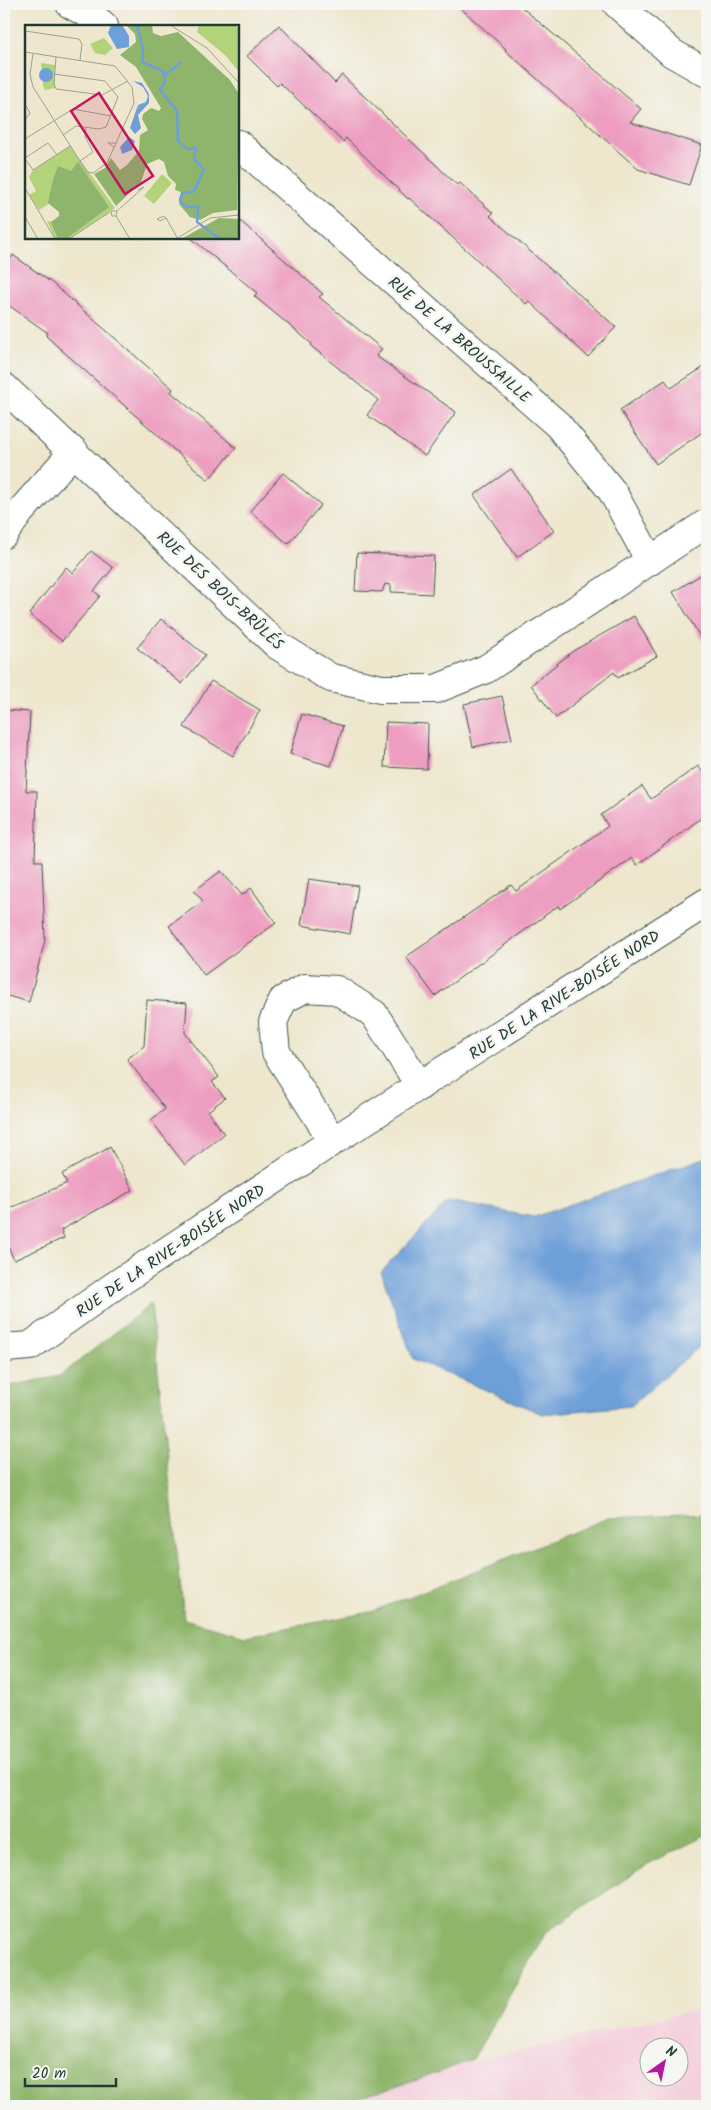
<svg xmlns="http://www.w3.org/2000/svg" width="711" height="2110" font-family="Kalam,sans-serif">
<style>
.built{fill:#f4cfdc;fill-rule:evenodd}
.forest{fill:#8eb56b;stroke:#567950}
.water{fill:#6d9fd8;stroke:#466e86}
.building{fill:#ed9dc0}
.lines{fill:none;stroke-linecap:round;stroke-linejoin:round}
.minor-casing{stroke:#3e564b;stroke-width:30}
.minor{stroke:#fff;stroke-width:28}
.labels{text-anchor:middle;stroke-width:5;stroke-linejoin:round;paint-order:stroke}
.street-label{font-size:16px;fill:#1f3d34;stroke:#f6f6f2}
.inset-river{fill:none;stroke:#6d9fd8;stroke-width:2.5}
.inset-road{fill:none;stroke:#9ba390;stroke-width:1}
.view{fill:#c2185b;fill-opacity:0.15;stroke:#c2185b;stroke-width:2.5}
.inset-edge{fill:none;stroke:#1f3d34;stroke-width:2.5}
</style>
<rect width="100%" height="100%" fill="#f6f6f2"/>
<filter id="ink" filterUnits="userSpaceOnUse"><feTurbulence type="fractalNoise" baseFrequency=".02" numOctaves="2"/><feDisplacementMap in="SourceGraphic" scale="10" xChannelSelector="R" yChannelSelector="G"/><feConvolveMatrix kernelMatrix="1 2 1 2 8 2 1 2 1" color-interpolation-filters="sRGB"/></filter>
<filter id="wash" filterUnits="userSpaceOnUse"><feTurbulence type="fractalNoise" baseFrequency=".0096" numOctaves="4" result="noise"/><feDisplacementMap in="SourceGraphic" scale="20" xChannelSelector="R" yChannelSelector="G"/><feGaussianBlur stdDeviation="1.12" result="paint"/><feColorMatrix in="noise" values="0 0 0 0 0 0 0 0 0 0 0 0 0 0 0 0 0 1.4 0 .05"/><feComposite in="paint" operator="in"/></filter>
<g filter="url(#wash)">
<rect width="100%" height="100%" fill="#eee7ce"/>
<path class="built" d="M 707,2003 L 707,2106 L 282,2106 L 691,2011 ZM 648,2048 L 678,2048 L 678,2078 L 648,2078 Z"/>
<path class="forest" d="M 151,1304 L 184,1619 L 245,1636 L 371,1612 L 608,1518 L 707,1514 L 707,1835 L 646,1865 L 546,1932 L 473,2059 L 421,2079 L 331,2106 L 4,2106 L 4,1387 L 60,1376 Z"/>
<path class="water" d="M 707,1157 L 707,1340 L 631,1406 L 542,1414 L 413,1359 L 381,1272 L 448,1201 L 534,1217 Z"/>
<g id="blocks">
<g class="building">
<path d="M 456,4 L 518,4 L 641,109 L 630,122 L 702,145 L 689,185 L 638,169 L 505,50 L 506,49 Z"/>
<path d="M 279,25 L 335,83 L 342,75 L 457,185 L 460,183 L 493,213 L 490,216 L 616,327 L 588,357 L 529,301 L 526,304 L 409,198 L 408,199 L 346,138 L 343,142 L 280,83 L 277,86 L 247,56 Z"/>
<path d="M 238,219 L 323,294 L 319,297 L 382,349 L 376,356 L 456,412 L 425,456 L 367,415 L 378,400 L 311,346 L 312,344 L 254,296 L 257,293 L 191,238 L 238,238 Z"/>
<path d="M 13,255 L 52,283 L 173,389 L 171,392 L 236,448 L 208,480 L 46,336 L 48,333 L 4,302 L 4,269 Z"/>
<path d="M 707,365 L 707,429 L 656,464 L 620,410 L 665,380 L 671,388 Z"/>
<path d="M 511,469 L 554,531 L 517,557 L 474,495 Z"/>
<path d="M 283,473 L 321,505 L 288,544 L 250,511 Z"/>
<path d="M 91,551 L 113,568 L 94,591 L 100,596 L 62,641 L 29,614 L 66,567 L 73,573 Z"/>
<path d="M 357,553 L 434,556 L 432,594 L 391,592 L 391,585 L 385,584 L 382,592 L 355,591 Z"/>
<path d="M 707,571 L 707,648 L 673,592 Z"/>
<path d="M 634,616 L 657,656 L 618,678 L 614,672 L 556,718 L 531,685 L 573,651 Z"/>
<path d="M 161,619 L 205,655 L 182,684 L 137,648 Z"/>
<path d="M 211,681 L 260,710 L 233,756 L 184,727 Z"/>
<path d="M 502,696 L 512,739 L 473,747 L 464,704 Z"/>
<path d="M 4,710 L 30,712 L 26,791 L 37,791 L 35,861 L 42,861 L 45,940 L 29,1002 L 4,995 Z"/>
<path d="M 302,714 L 343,726 L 331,766 L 290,754 Z"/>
<path d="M 386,722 L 428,724 L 427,769 L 384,767 Z"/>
<path d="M 698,766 L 707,778 L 707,814 L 637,865 L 632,858 L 560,909 L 558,906 L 435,996 L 406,957 L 511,885 L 516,891 L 608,826 L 601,815 L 642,786 L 651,799 Z"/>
<path d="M 221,871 L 242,895 L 251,888 L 276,923 L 204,975 L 169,926 L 203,901 L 194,891 Z"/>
<path d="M 309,879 L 358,886 L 350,934 L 301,925 Z"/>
<path d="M 147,1000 L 187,1003 L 185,1033 L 219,1077 L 212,1082 L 225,1098 L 208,1111 L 224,1134 L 185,1165 L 151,1120 L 165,1109 L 127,1059 L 144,1046 Z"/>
<path d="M 110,1147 L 133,1190 L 61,1230 L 64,1238 L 14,1260 L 4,1237 L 4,1211 L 67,1183 L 62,1174 Z"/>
</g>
</g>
</g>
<g filter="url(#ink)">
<use href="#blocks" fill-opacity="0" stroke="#3e564b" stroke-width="1"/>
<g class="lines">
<defs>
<g id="minor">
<path d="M 70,4 L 92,16 L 104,26"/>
<path d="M 617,4 L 672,53 L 707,73"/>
<path d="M 238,144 L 558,425 L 612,491 L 650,561"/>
<path d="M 4,387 L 277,645 L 331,678 L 381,689 L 436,689 L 486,669 L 707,523"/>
<path d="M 4,534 L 20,512 L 74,451"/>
<path d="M 333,1141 L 276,1052 L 273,1022 L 283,1000 L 305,988 L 337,990 L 374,1014 L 420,1086"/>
<path d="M 4,1348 L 30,1346 L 114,1286 L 333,1141 L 707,902"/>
</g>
</defs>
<use href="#minor" class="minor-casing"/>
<use href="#minor" class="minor"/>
</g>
</g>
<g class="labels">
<g class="street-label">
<text transform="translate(460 339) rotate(41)" y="6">RUE DE LA BROUSSAILLE</text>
<text transform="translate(221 590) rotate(43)" y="6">RUE DES BOIS-BRÛLÉS</text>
<text transform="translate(564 994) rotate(-33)" y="6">RUE DE LA RIVE-BOISÉE NORD</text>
<text transform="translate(170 1250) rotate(-34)" y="6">RUE DE LA RIVE-BOISÉE NORD</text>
</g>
</g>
<g transform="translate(25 25)">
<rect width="214" height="214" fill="#eee7ce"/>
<path d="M 174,0 L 209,0 L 214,4 L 214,47 L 200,30 L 172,7 ZM 79,13 L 88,23 L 80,30 L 70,28 L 65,19 ZM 16,38 L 30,40 L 30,63 L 20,65 L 18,60 ZM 45,121 L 90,183 L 44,214 L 30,214 L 22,196 L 43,198 L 43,166 L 14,185 L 4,170 L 11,166 L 4,152 L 8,145 ZM 137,149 L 147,158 L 129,179 L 119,171 Z" fill="#b3d37b"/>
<path d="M 101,0 L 127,0 L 128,8 L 136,11 L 153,7 L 205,55 L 214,69 L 212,185 L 188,188 L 175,195 L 165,192 L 154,179 L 156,167 L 150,165 L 151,159 L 143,151 L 139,137 L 134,134 L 122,139 L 116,157 L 91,181 L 69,149 L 80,143 L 86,133 L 95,145 L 102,140 L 114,126 L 115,110 L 123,105 L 117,94 L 118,89 L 126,83 L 134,86 L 136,83 L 111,42 L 95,30 L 111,17 L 110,9 ZM 53,137 L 84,182 L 41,214 L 33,214 L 26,197 L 34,191 L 34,187 L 23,178 L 28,155 L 33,141 L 46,146 ZM 194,193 L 214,194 L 214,214 L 156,214 Z" fill="#8eb56b"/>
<path d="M 86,0 L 97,0 L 104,11 L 104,22 L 92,24 L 83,8 ZM14 50a7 7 0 1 1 14 0a7 7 0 1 1-14 0ZM 108,56 L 117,58 L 124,69 L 124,78 L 113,90 L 116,103 L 110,109 L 105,103 L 113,80 L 121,77 L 123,71 L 118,62 ZM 104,112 L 110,116 L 107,125 L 97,129 L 95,122 Z" fill="#6d9fd8"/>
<path class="inset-river" d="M 112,0 L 118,25 L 117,37 L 138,46 L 140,57 L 135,65 L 152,86 L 153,116 L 162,124 L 171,123 L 169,134 L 179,145 L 169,166 L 157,168 L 155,175 L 161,182 L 173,182 L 172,197 L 195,214M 140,50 L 156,37"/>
<path class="inset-road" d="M 145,0 L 182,23 L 214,58M 0,6 L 54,14 L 57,19 L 55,35M 0,27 L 90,41 L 107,62 L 109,78 L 82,138 L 68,148 L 62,147 L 8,62 L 5,49 L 8,29M 31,32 L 29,59 L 31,64 L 77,70 L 103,56M 29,49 L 80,56 L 93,72 L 81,102 L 74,104 L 51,101 L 38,110M 0,79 L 5,88 L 0,95M 0,114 L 48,84 L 86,91M 89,122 L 83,118 L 91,118M 0,133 L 23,118 L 32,130M 0,134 L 8,145 L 45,121M 55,136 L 68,127 L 60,112 L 61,102M 0,163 L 30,214M 92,186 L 119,162 L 113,165M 91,191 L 87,191 L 86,186 L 92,186 L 91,191 L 105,214M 0,192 L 13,214M 141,193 L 135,196 L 132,194 L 139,191 L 141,193 L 153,214M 44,214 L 85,187M 151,214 L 185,193 L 214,190"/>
<path class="view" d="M 74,68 L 128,151 L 100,169 L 46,86 Z"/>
<rect width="214" height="214" class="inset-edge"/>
</g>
<rect width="711" height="2110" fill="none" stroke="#f6f6f2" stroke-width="20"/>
<g transform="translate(664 2062) rotate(33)"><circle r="24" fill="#f6f6f2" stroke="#a0aca6"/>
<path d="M0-4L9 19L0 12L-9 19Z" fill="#b5179e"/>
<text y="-8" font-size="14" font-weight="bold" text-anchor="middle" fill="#1f3d34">N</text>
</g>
<path d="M25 2078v8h91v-8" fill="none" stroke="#1f3d34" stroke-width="2.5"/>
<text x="32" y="2078" font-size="15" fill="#1f3d34" stroke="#f6f6f2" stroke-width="4" paint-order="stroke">20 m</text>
</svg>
